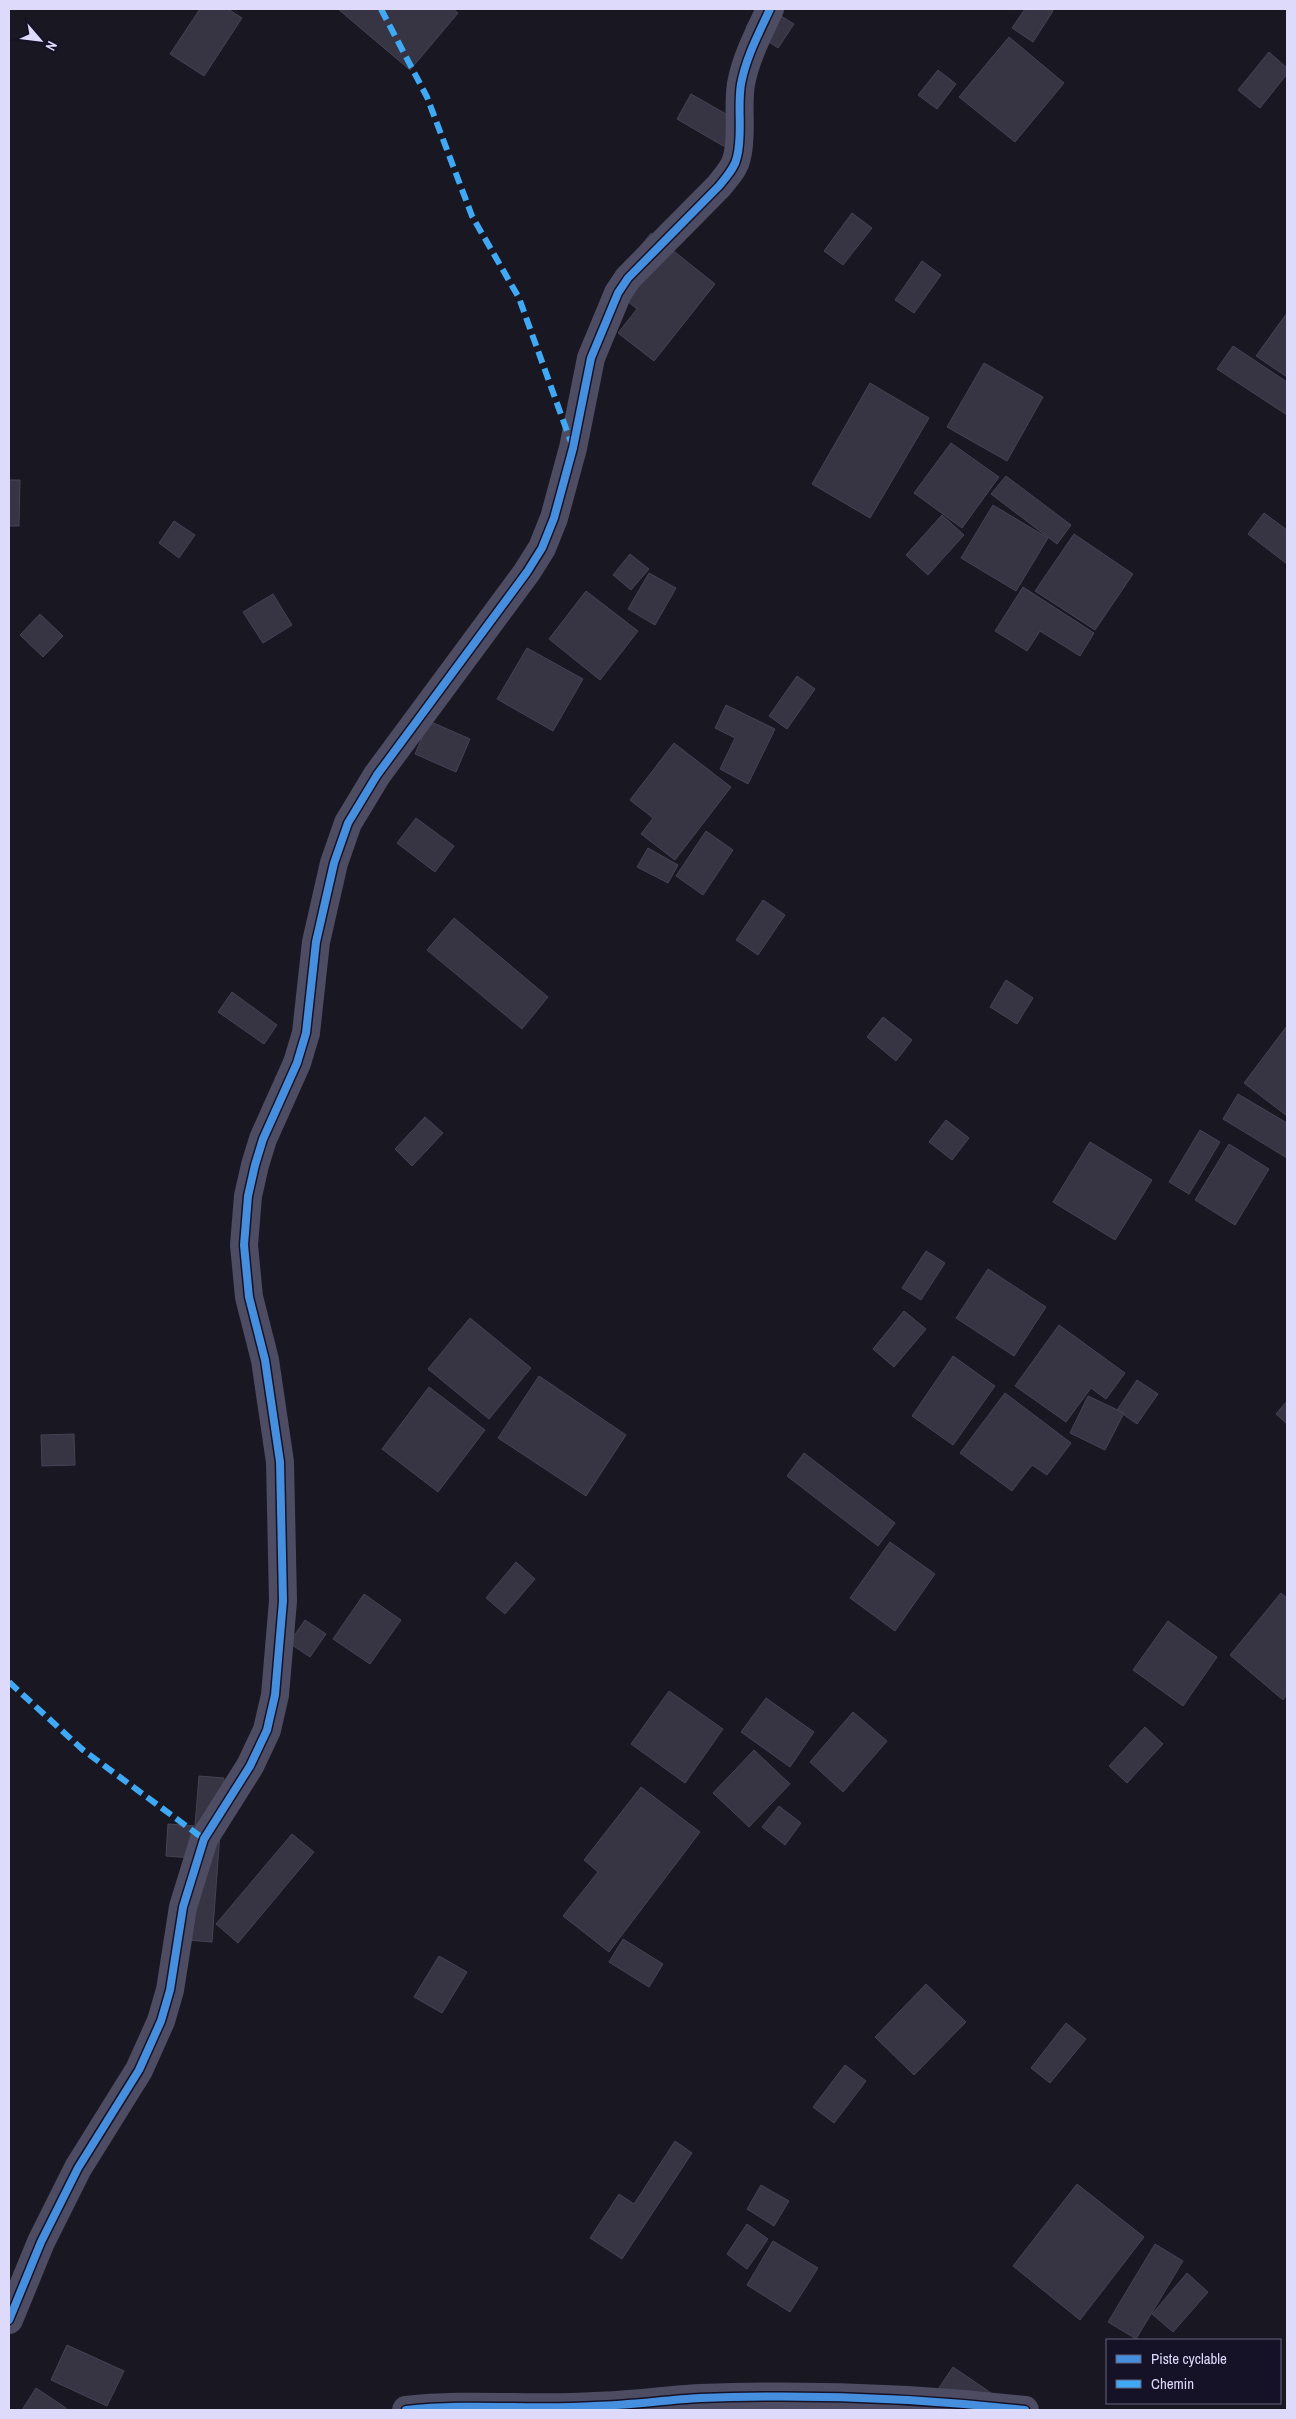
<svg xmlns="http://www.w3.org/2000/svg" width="1296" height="2419" font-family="'Archivo Narrow',sans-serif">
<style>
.building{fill:#373544;stroke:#464255}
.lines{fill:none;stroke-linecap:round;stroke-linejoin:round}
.minor{stroke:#4d4c62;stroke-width:28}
.quiet{stroke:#3fa9f5;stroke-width:6;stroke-dasharray:12 6;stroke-linecap:butt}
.cycleway-casing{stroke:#151227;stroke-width:11}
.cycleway{stroke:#468fdf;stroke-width:8}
</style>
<rect width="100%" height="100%" fill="#181722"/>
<g class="building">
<path d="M 200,9 L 228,9 L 242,18 L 204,76 L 170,54 Z"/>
<path d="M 338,9 L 453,9 L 458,13 L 410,70 Z"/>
<path d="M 758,9 L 770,9 L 794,24 L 778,48 L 746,27 Z"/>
<path d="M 1025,9 L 1049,9 L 1053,11 L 1033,42 L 1012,28 Z"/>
<path d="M 1009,37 L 1064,83 L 1015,142 L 959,97 Z"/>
<path d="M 1269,52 L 1287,68 L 1287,74 L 1260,108 L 1238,90 Z"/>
<path d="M 938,70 L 956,84 L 937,109 L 918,95 Z"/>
<path d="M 691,94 L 740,122 L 725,147 L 677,119 Z"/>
<path d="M 852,213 L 872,228 L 843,265 L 824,251 Z"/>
<path d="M 651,233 L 715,284 L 654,361 L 618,333 L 637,309 L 609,286 Z"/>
<path d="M 922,261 L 941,275 L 914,313 L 895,300 Z"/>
<path d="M 1287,313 L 1287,377 L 1256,356 Z"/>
<path d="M 1233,346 L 1287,382 L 1287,415 L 1217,369 Z"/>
<path d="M 984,363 L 1043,397 L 1007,461 L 947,427 Z"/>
<path d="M 870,383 L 929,418 L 870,518 L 812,484 Z"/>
<path d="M 951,443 L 999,477 L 962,528 L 914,493 Z"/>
<path d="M 1006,476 L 1071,525 L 1057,544 L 991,494 Z"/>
<path d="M 9,480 L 20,480 L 19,526 L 9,526 Z"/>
<path d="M 993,505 L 1048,538 L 1016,591 L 961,558 Z"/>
<path d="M 1264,513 L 1287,530 L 1287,564 L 1248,534 Z"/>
<path d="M 942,515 L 964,535 L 928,575 L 906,555 Z"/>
<path d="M 174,521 L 195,535 L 179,558 L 159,543 Z"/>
<path d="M 1074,534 L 1133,574 L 1095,630 L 1035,591 Z"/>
<path d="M 630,554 L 649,569 L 631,590 L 613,575 Z"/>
<path d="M 649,573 L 676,588 L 655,625 L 628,609 Z"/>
<path d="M 1023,587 L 1094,633 L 1080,656 L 1040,631 L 1027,651 L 995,631 Z"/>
<path d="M 586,591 L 638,631 L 600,680 L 549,639 Z"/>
<path d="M 273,594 L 292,625 L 263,643 L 243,612 Z"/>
<path d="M 40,614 L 63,636 L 43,657 L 20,635 Z"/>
<path d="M 527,648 L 583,679 L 553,731 L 497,699 Z"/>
<path d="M 797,676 L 815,689 L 787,729 L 769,716 Z"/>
<path d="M 726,705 L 775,729 L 748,784 L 720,769 L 735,738 L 715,728 Z"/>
<path d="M 429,721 L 470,739 L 456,772 L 415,754 Z"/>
<path d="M 674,743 L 731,787 L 675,860 L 641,834 L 653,818 L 630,800 Z"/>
<path d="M 416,818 L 454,846 L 435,872 L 397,843 Z"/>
<path d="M 706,831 L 733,850 L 703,895 L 676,876 Z"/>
<path d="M 648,848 L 678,865 L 668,883 L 637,867 Z"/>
<path d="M 763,900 L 785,915 L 758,955 L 736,940 Z"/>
<path d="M 454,918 L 548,997 L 522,1029 L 427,950 Z"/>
<path d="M 1006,980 L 1033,998 L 1017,1024 L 990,1007 Z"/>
<path d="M 232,992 L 277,1025 L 264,1044 L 218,1012 Z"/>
<path d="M 883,1017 L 912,1040 L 896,1061 L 867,1037 Z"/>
<path d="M 1287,1026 L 1287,1116 L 1244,1083 Z"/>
<path d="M 1238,1094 L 1287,1123 L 1287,1158 L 1223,1119 Z"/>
<path d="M 425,1117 L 443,1133 L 412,1166 L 395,1149 Z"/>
<path d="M 946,1120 L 969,1138 L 952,1160 L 929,1142 Z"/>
<path d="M 1200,1130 L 1220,1142 L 1189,1194 L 1169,1182 Z"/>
<path d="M 1090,1142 L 1152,1180 L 1115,1240 L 1053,1202 Z"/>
<path d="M 1229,1144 L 1269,1169 L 1235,1225 L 1195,1200 Z"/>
<path d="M 926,1251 L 945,1263 L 921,1300 L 902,1288 Z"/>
<path d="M 988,1269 L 1046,1307 L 1014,1356 L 956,1318 Z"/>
<path d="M 904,1311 L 926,1329 L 894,1367 L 873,1349 Z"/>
<path d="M 470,1318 L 531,1368 L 489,1419 L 428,1369 Z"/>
<path d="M 1059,1325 L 1125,1373 L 1106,1399 L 1091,1388 L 1066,1422 L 1015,1386 Z"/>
<path d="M 953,1356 L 995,1386 L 953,1445 L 912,1416 Z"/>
<path d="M 539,1376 L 626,1435 L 586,1496 L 498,1438 Z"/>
<path d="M 1137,1380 L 1158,1394 L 1137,1424 L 1117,1410 Z"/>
<path d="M 429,1387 L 485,1430 L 438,1492 L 382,1449 Z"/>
<path d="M 1005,1393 L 1071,1443 L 1047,1475 L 1032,1465 L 1012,1491 L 960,1453 Z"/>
<path d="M 1088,1396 L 1124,1413 L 1105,1450 L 1070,1433 Z"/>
<path d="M 1287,1401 L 1287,1424 L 1276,1414 Z"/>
<path d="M 74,1434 L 75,1465 L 42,1466 L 41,1435 Z"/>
<path d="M 804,1453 L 895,1523 L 878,1546 L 787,1476 Z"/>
<path d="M 890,1542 L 935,1574 L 895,1631 L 850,1598 Z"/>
<path d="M 516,1562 L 535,1579 L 505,1614 L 486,1598 Z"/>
<path d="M 1281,1593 L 1287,1598 L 1287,1694 L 1283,1700 L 1230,1655 Z"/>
<path d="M 364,1594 L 401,1620 L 370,1664 L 333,1639 Z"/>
<path d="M 305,1620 L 326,1634 L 310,1657 L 289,1643 Z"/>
<path d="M 1168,1621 L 1217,1657 L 1183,1706 L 1133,1670 Z"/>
<path d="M 669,1691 L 723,1729 L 685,1783 L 631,1744 Z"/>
<path d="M 766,1698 L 814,1732 L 790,1767 L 741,1732 Z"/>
<path d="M 853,1712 L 887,1741 L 843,1792 L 810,1762 Z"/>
<path d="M 1145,1727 L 1163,1744 L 1127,1783 L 1109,1766 Z"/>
<path d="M 754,1750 L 790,1784 L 749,1827 L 713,1793 Z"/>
<path d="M 199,1776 L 224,1778 L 212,1942 L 187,1940 L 192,1858 L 166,1856 L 168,1824 L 195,1826 Z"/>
<path d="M 641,1787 L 700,1832 L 609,1952 L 563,1916 L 598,1872 L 584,1860 Z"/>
<path d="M 779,1806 L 801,1823 L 785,1845 L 762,1827 Z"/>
<path d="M 292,1834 L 314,1852 L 238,1943 L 216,1924 Z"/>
<path d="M 623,1939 L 663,1964 L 649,1987 L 609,1962 Z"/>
<path d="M 439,1956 L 467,1972 L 442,2013 L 414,1997 Z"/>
<path d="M 926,1984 L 966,2022 L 914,2075 L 875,2037 Z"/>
<path d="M 1066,2023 L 1086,2039 L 1050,2083 L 1031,2068 Z"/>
<path d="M 845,2065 L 866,2081 L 834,2123 L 813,2107 Z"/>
<path d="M 675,2141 L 692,2153 L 622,2259 L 590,2238 L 619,2194 L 634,2204 Z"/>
<path d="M 1077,2184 L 1144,2237 L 1080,2320 L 1013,2266 Z"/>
<path d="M 761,2185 L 789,2201 L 774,2226 L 747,2209 Z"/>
<path d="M 747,2224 L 768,2239 L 747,2269 L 727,2254 Z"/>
<path d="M 773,2241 L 818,2268 L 790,2312 L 747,2285 Z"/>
<path d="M 1155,2244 L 1183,2261 L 1136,2339 L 1108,2322 Z"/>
<path d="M 1187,2273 L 1208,2292 L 1173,2332 L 1152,2314 Z"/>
<path d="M 67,2345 L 124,2371 L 107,2406 L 51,2380 Z"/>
<path d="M 953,2367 L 1016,2410 L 924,2410 Z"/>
<path d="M 36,2388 L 66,2408 L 65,2410 L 22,2410 Z"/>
</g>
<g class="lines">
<g class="minor">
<path d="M 9,2320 L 41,2242 L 78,2168 L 139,2070 L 161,2021 L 170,1990 L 183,1907 L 204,1839 L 250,1766 L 267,1730 L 275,1695 L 283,1601 L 280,1462 L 265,1360 L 249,1297 L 244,1245 L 248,1196 L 255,1165 L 263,1139 L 297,1063 L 306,1033 L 316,942 L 334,863 L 348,823 L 377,775 L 527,572 L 542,548 L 554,518 L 573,448 L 591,358 L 618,293 L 628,278 L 719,186 C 726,177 735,168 737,157 C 743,134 737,108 741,84 C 746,57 759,33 770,9"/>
<path d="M 406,2410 C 469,2403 532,2410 595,2406 C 630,2405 665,2400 700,2398 C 808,2394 918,2398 1025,2410"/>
</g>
<g class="quiet">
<path d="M 381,9 L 427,97 L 472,216 L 519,298 L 572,445"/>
<path d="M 9,1682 L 83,1750 L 204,1839"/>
</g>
<defs>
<g id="cycleway">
<path d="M 9,2320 L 41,2242 L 78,2168 L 139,2070 L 161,2021 L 170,1990 L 183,1907 L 204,1839 L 250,1766 L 267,1730 L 275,1695 L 283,1601 L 280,1462 L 265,1360 L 249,1297 L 244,1245 L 248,1196 L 255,1165 L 263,1139 L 297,1063 L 306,1033 L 316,942 L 334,863 L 348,823 L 377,775 L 527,572 L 542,548 L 554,518 L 573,448 L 591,358 L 618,293 L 628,278 L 719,186 C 726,177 735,168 737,157 C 743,134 737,108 741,84 C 746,57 759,33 770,9"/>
<path d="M 406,2410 C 469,2403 532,2410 595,2406 C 630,2405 665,2400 700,2398 C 808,2394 918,2398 1025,2410"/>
</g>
</defs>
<use href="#cycleway" class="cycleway-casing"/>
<use href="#cycleway" class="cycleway"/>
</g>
<rect width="1296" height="2419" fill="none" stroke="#dedafc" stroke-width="20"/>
<rect x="1106" y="2339" width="175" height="65" fill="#151227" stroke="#65627c"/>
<rect x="1116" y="2355" width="25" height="8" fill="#468fdf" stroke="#65627c"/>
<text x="1151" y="2364" font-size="15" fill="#dedafc">Piste cyclable</text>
<rect x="1116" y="2380" width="25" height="8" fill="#3fa9f5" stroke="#65627c"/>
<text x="1151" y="2389" font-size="15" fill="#dedafc">Chemin</text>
<g transform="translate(40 40) rotate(118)" stroke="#151227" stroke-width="4" paint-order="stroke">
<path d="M0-4L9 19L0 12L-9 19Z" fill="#dedafc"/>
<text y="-8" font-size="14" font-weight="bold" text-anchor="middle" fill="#dedafc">N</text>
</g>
</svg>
